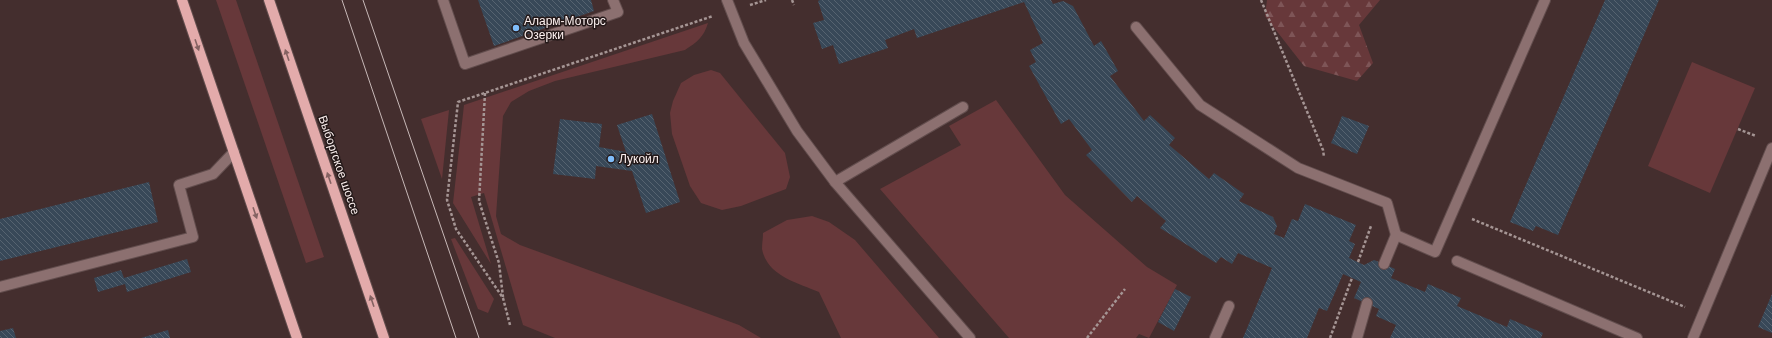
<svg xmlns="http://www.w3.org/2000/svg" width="1772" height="338" font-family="Helvetica,sans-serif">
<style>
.green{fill:#67383a}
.forest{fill:url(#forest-firs)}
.building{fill:url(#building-back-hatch)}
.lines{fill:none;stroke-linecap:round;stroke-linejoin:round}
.lane-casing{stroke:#624d4d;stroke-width:12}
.street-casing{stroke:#624d4d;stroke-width:12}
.primary-casing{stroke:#624d4d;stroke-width:12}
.path{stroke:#a59594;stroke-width:2.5;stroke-dasharray:3 2;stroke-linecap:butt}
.lane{stroke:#8c7070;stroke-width:10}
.street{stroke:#8c7070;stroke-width:10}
.primary{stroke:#e3abab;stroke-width:10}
.tram{stroke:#c7b8b7;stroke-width:1}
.oneway{fill:#846262}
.poi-dot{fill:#7fbdfa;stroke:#241919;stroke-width:1.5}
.labels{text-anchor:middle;stroke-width:3;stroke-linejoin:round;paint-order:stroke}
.poi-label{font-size:12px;fill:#fef2f1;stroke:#241919;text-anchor:start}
.street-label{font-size:12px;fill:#fef2f1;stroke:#241919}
</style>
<defs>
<pattern id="forest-firs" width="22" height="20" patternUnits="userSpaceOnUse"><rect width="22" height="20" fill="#67383a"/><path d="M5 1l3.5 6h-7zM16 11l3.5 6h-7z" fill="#7e5557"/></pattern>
<pattern id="building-back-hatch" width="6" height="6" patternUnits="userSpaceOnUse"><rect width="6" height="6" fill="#384858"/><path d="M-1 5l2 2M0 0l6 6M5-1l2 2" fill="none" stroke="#566370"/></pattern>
</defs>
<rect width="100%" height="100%" fill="#442e2e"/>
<g class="green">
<path d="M 216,0 L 236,0 L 324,257 L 306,263 Z"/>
<path d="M 708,23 C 704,37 697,42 685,50 L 555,81 L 529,91 L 511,102 L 503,116 L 496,216 L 501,234 L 520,245 L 739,325 L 761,338 L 555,338 L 523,325 L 484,193 L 471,197 L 491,264 L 453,203 L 464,105 Z"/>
<path d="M 1692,62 L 1755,88 L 1710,193 L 1648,166 Z"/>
<path d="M 711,70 L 720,73 L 785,153 L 790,177 L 786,189 L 741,206 L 722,210 L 701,203 L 690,186 L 672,134 L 670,113 L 673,101 L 681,83 L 694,75 Z"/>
<path d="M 996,100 L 1065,195 L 1147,267 L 1177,285 L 1149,338 L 1139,334 L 1136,338 L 1009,338 L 880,189 L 961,145 L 949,126 Z"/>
<path d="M 449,110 L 442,179 L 421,119 Z"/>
<path d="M 812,216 L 829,222 L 855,240 L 939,338 L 841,338 L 819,292 C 798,283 767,276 762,249 C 762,244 763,238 763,233 L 787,220 Z"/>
<path d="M 455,238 L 494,299 L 488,313 L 478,309 L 451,239 Z"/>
</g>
<path class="forest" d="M 1267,0 L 1380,0 L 1359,25 L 1373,63 L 1357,81 L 1304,66 L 1265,16 Z"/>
<g class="building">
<path d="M 478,0 L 591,0 L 594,11 L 494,46 Z"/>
<path d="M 820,0 L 1051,0 L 1053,4 L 1063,1 L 1073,6 L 1094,46 L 1101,41 L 1118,71 L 1110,76 L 1144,121 L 1150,115 L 1175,138 L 1169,145 L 1175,150 L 1209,179 L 1214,173 L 1244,194 L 1239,201 L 1273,217 L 1277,226 L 1274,234 L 1284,238 L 1292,219 L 1298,221 L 1305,204 L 1356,225 L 1349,241 L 1355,244 L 1349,258 L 1364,265 L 1374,260 L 1384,264 L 1395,269 L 1391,278 L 1425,292 L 1428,284 L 1461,298 L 1457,306 L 1507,327 L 1510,319 L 1543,333 L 1541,338 L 1390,338 L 1396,325 L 1376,316 L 1379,309 L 1354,298 L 1361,282 L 1343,274 L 1327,311 L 1319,308 L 1307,338 L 1243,338 L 1272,268 L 1238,253 L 1232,264 L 1221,257 L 1216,263 L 1160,228 L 1166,221 L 1137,196 L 1132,202 L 1086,155 L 1092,150 L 1069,119 L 1061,124 L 1029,66 L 1036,62 L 1030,50 L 1043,43 L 1024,2 L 917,38 L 914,29 L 885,40 L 888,48 L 839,64 L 833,45 L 822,49 L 813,23 L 824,20 L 818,1 Z"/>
<path d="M 1605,0 L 1659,0 L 1558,235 L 1536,226 L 1533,231 L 1510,222 Z"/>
<path d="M 652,114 L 680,202 L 646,213 L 632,171 L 596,166 L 595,179 L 553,174 L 560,119 L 602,124 L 599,147 L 626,152 L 617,125 Z"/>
<path d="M 1342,116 L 1369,126 L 1357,154 L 1331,143 Z"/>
<path d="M 149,182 L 158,222 L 0,261 L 0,219 Z"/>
<path d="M 187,259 L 191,272 L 127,292 L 125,284 L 98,292 L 94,278 L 121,270 L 124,278 Z"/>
<path d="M 1175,289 L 1191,297 L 1174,331 L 1158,322 Z"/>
<path d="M 1772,294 L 1772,333 L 1758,327 Z"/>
<path d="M 13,328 L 16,338 L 0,338 L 0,331 Z"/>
<path d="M 168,330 L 170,338 L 141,338 Z"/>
</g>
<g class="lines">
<defs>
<g id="lane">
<path d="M 443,0 L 465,64 L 618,12 L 613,0"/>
<path d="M 1136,27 L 1200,105 L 1298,168 L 1387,203 L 1396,235"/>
<path d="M 835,182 L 963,107"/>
<path d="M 1457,261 L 1637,338"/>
<path d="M 1384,264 L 1396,235 L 1435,252 L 1545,0"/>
<path d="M 0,287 L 193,237 L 179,185 L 213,174 L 234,152"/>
<path d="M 1215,338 L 1229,306"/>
<path d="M 1357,338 L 1367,303"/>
<path d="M 1693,338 L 1772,148"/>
</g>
<path id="street" d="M 727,0 L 744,43 L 797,131 L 835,182 L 970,338"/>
<g id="primary">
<path d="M 182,0 L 297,338"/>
<path d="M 269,0 L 384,338"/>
</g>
</defs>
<use href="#lane" class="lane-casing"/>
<use href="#street" class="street-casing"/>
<use href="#primary" class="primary-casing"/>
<g class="path">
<path d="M 792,0 L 794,5"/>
<path d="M 1261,0 L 1323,150 L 1324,157"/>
<path d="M 750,5 L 766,0"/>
<path d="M 485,93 L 479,201 L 499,263 L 503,297"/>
<path d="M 1738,129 L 1756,136"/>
<path d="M 1472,219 L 1685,307"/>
<path d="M 1358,262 L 1371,226"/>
<path d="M 510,325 L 503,298 L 456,229 L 447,200 L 458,102 L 713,16"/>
<path d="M 1087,338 L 1125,289"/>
<path d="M 1330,338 L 1352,278"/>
</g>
<use href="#lane" class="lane"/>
<use href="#street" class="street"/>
<use href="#primary" class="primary"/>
<g class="tram">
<path d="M 342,0 L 456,338"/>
<path d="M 363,0 L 479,338"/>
</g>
</g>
<defs><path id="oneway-solid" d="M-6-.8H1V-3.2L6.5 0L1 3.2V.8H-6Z"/></defs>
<g class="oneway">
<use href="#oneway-solid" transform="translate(197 45) rotate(71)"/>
<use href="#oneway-solid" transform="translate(287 55) rotate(-109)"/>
<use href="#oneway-solid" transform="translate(329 178) rotate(-109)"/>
<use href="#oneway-solid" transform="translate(255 213) rotate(71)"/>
<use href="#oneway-solid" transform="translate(372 301) rotate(-109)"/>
</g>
<g class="poi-dot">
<circle cx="516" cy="28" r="4"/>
<circle cx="611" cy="159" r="4"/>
</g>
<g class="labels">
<g class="poi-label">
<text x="524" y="25">Аларм-Моторс<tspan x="524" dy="14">Озерки</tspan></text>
<text x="619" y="163">Лукойл</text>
</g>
<g class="street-label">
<text transform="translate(339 165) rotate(71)" y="4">Выборгское шоссе</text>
</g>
</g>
</svg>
